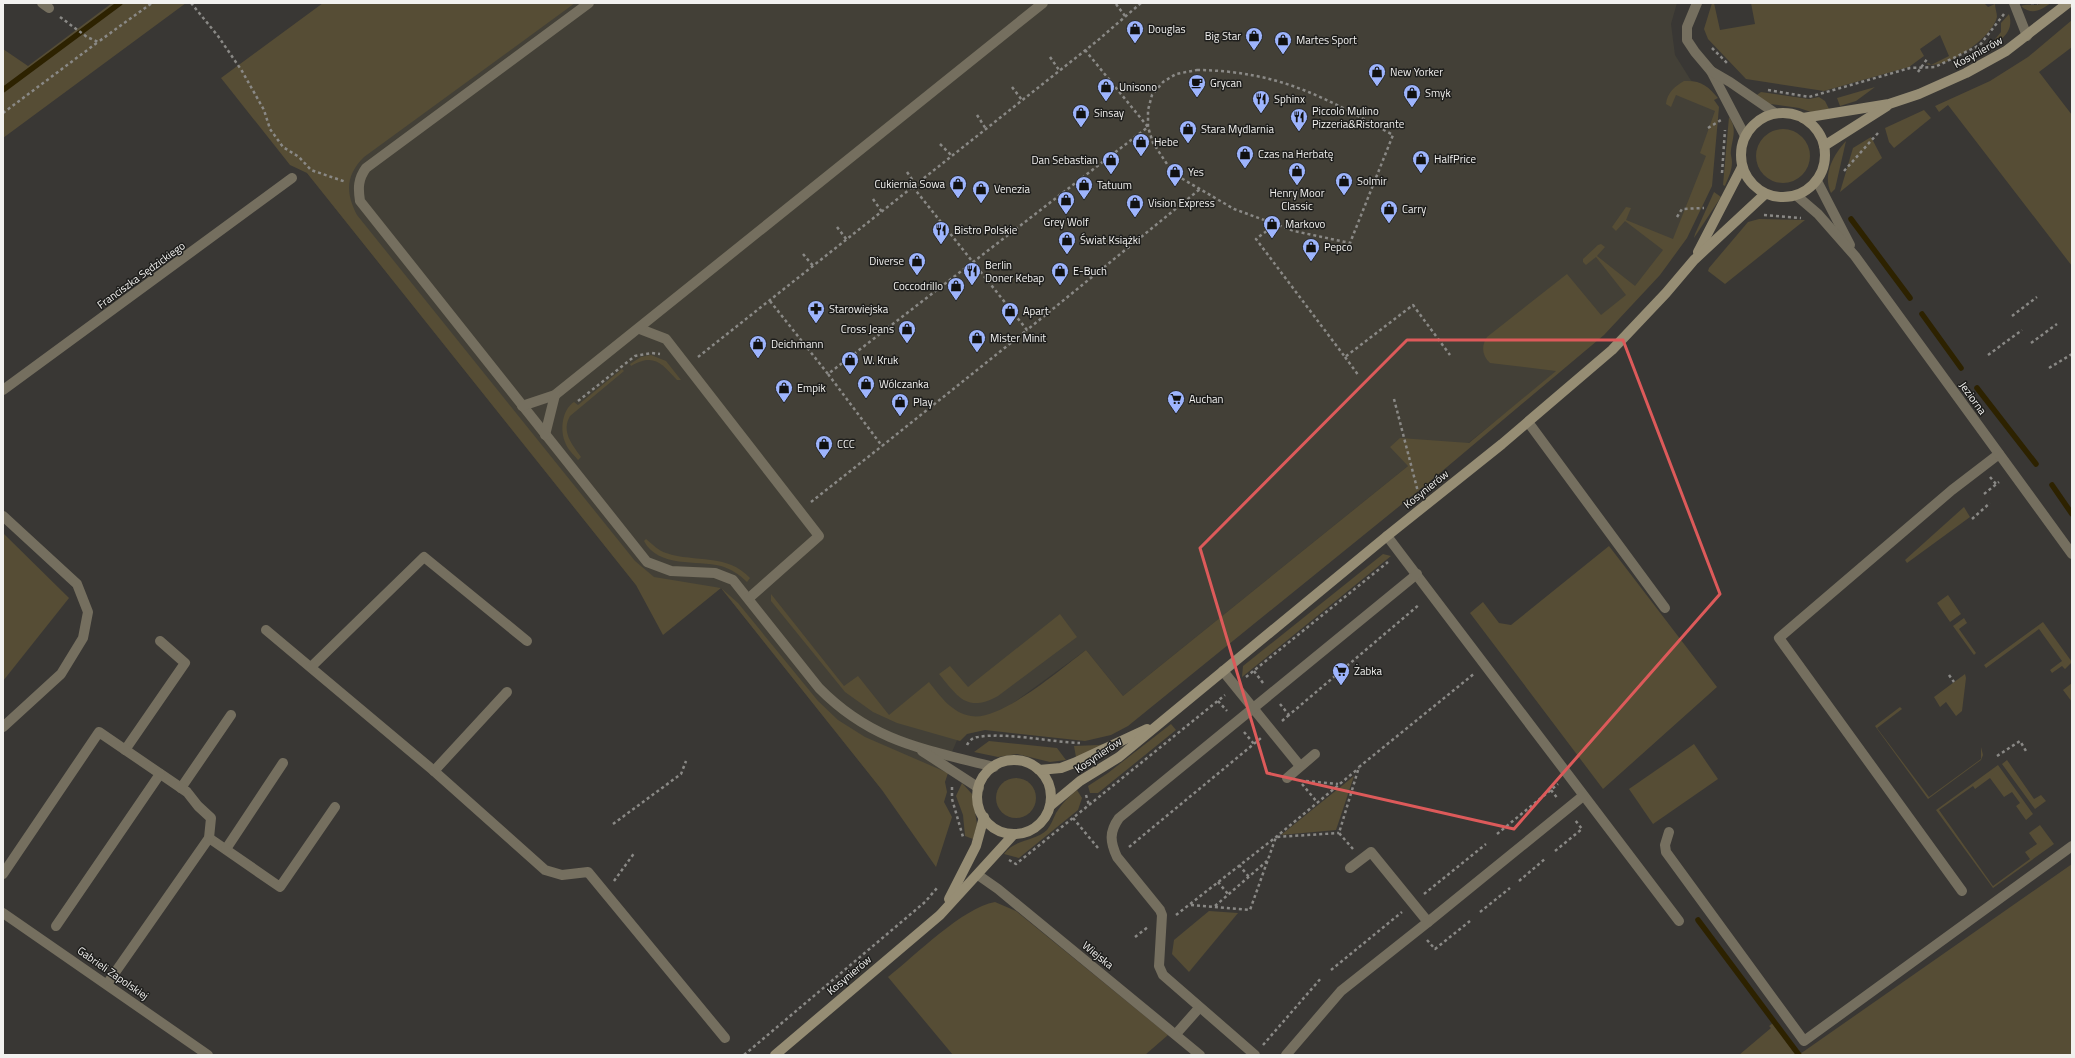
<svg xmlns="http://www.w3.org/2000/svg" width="2075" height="1058" font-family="'Titillium Web',sans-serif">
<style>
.built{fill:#434037}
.green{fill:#564d35}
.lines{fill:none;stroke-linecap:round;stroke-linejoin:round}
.stream{stroke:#2d2200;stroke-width:5.5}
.path{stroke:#8a8986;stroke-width:2.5;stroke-dasharray:3 3;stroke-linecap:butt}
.service{stroke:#756f5f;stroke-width:10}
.minor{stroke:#756f5f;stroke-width:10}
.secondary{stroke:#968d74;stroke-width:10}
.marked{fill:none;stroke:#dd5a5a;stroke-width:3;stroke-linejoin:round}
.labels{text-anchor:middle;stroke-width:3;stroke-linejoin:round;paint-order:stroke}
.poi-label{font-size:11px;fill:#f2f1ef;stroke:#1f1f1d;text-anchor:start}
.street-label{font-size:11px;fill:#f2f1ef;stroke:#1f1f1d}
</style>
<rect width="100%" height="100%" fill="#393734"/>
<path class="built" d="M 546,3 L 1677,3 L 1671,24 L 1675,55 L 1690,79 L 1717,111 L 1694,210 L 1676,244 L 1576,354 L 1538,387 L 1426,477 L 1408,466 L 1123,696 L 1086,650 L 990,720 L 958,738 L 939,782 L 882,790 L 721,588 L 636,585 L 307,173 Z"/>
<g class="green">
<path d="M 112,3 L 186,3 L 3,138 L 3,49 L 28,66 Z"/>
<path d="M 323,3 L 575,3 L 364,157 C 346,175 345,192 357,215 L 635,561 L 654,577 L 721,588 L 738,603 L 818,701 L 838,720 L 865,737 L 948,773 L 945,782 L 947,792 L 944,802 L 952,817 L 936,867 L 882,790 L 721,588 L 663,635 L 636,585 L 307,173 L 290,165 L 221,78 Z"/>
<path d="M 1712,3 L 1714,3 L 1720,30 L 1755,24 L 1751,3 L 1984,3 L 1988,7 L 1995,4 C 1995,8 1997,13 1997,17 C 1993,37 1945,71 1926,64 L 1929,63 L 1931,65 L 1949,56 L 1940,35 L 1920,49 L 1924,56 L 1909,67 L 1824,91 L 1746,79 L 1708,39 L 1704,29 Z"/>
<path d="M 2043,3 L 2051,3 C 2041,10 2032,16 2021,6 C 2029,3 2035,7 2043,3 Z"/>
<path d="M 2009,14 C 2015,32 2000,41 1987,49 L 2001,32 L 2001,23 Z"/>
<path d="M 2072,20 L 2072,47 L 2039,72 L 2072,115 L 2072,266 L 1948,105 L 1939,112 L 1935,106 L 1990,81 L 2028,57 Z"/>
<path d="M 1684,81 C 1701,80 1708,86 1718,98 L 1714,100 L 1719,107 L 1712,186 L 1687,238 L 1660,275 L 1604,335 L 1428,483 L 1128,726 L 1111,735 L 1085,741 L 985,730 L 967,734 L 960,741 L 897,723 L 873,712 L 845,692 L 771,601 L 771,594 L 844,686 L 858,676 L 889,715 L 929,682 C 940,696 952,713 971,716 C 1000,722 1062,668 1086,650 L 1123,696 L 1408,466 L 1390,447 L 1400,438 L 1469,443 L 1556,371 L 1490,363 C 1482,356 1481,346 1487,337 L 1567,274 L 1601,315 L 1626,295 L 1596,257 L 1586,265 L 1583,262 L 1583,259 L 1598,245 L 1601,244 L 1605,247 L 1597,256 L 1635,286 L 1663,250 L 1625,221 L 1616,231 L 1612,227 L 1626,207 L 1631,208 L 1626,220 L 1673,239 L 1706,156 L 1700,153 L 1715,111 L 1676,95 L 1671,107 L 1666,104 C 1667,93 1675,86 1684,81 Z"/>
<path d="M 1875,87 L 1856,101 L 1840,106 L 1837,98 Z"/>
<path d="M 1761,92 L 1809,99 L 1819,97 L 1825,101 L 1829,109 L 1811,112 L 1799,108 L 1763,103 L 1754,97 Z"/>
<path d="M 1924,110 L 1931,118 L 1894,148 L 1889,142 L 1885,128 Z"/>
<path d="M 1729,117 C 1737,128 1733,137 1731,150 C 1730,154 1732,158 1732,162 C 1732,171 1728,178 1725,186 L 1723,185 Z"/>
<circle cx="1783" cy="156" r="27"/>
<path d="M 1871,137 L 1882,158 L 1840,192 L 1853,148 Z"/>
<path d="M 1846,141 L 1835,189 L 1831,193 C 1822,174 1834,154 1846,141 Z"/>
<path d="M 1714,192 L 1721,197 L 1694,238 L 1695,234 Z"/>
<path d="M 1759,219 L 1805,220 L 1725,284 L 1708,271 L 1709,268 L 1748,222 Z"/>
<path d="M 651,355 L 666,361 L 681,380 L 677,380 C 661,363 654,353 631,366 L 630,364 L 641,357 Z"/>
<path d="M 622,369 L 624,371 L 570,416 C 561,432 572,444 581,457 L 578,460 C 574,455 567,449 565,442 C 560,429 562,410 574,402 L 578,405 Z"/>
<path d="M 1964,507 L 1970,517 L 1907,563 L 1905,560 Z"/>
<path d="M 3,533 L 69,598 L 3,681 Z"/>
<path d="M 646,539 C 652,544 659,551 666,553 C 696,563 727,553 750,578 L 747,582 C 739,574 731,569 721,566 C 697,560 658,568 644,541 Z"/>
<path d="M 1609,546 L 1717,687 L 1603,789 L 1470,613 L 1483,602 L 1499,623 L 1511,625 Z"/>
<path d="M 1383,554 L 1391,556 L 1242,677 L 1243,666 Z"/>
<path d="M 1948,595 L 1961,614 L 1950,622 L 1937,603 Z"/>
<path d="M 1060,614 L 1077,637 L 998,696 C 967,713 958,697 939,674 L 950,666 L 968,687 Z"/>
<path d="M 1964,618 L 1967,623 L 1959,629 L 1976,653 L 1974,655 L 1953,626 Z"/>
<path d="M 2043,622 L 2072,662 L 2065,669 L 2062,666 L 2052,673 L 2050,670 L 2062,661 L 2039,629 L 1986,668 L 1984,665 Z"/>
<path d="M 1965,674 L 1966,678 L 1962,711 L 1956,716 L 1946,702 L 1940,707 L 1934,697 Z"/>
<path d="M 2072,683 L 2072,702 L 2063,690 Z"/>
<path d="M 1900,707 L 1902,709 L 1877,728 L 1929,797 L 1981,759 L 1981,747 L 1983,755 L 1981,760 L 1928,799 L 1875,726 Z"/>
<path d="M 1171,724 L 1176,730 L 1098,793 L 1090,793 L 1088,786 L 1108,773 Z"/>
<path d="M 989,741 L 1057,748 L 1066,760 L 1050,762 L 1017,754 L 998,757 L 974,752 Z"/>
<path d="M 1115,741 L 1076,757 L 1074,746 L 1099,745 Z"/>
<path d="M 1694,744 L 1718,779 L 1653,824 L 1629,789 Z"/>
<path d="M 2007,760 L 2034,799 L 2041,795 L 2046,801 L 2035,809 L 2002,764 Z"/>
<path d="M 1998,765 L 2033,814 L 2026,820 L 2016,806 L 2020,803 L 2012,792 L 2004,797 L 1990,778 L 1975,789 L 1973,786 L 1939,810 L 1993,886 L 2030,859 L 2025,852 L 2037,844 L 2029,833 L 2040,825 L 2054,844 L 1993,888 L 1936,810 Z"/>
<path d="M 1354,776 L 1336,830 L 1281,835 Z"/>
<circle cx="1016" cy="798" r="20"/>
<path d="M 962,783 L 972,794 L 977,824 L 973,839 L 965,836 L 963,815 L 956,796 Z"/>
<path d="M 1077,790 L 1082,798 L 1078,810 L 1019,858 L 1004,854 C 1014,839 1034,842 1047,830 C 1051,825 1053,819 1056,813 C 1062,804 1068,797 1077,790 Z"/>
<path d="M 2072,864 L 2072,1055 L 1739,1055 L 1771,1028 L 1769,1026 L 1776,1021 L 1800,1054 Z"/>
<path d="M 995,902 L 1016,911 L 1168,1035 L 1145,1055 L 953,1055 L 888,977 C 916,955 962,908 995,902 Z"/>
<path d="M 1209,911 L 1238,913 L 1189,972 L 1172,954 L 1174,940 Z"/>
</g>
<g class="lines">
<g class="stream">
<path d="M 3,90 L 120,3"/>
<path d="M 1851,219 L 1910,298"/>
<path d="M 1922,314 L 1961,368"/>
<path d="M 1977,388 L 2036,464"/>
<path d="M 2052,485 L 2072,514"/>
<path d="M 1698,920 L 1799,1055"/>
</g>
<g class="path">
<path d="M 191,3 L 218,36 L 242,71 L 264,110 L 270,129 L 283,147 L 299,157 L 311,170 L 346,182"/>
<path d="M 2031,3 L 2038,3"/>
<path d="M 1116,4 L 1125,16"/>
<path d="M 60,17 L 87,37 L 98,42 L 152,3"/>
<path d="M 1712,48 L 1727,63"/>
<path d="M 1050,57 L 1059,70"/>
<path d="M 1197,70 C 1279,71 1324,97 1393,135 L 1350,243 L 1294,231 L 1234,209 L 1181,178 L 1167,164 L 1153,143 L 1148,127 L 1148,110 L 1152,95 L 1163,82 L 1176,74 Z"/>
<path d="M 1918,72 L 1927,59"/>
<path d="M 1012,87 L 1022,100"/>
<path d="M 1768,90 L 1809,97 L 1910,68 L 1935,67 L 1980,45 L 2004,14"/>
<path d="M 3,113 L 98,42"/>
<path d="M 977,115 L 986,129"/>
<path d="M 1708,128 L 1721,120"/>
<path d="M 940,144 L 952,156"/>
<path d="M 1844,171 L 1878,133"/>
<path d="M 907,172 L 916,185"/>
<path d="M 1722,173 L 1725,130"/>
<path d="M 913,187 L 1027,330 L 1200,189"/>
<path d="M 873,199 L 882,212"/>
<path d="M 1764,215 L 1801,218"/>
<path d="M 1677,217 L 1682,209 L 1704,208"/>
<path d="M 1276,224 L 1256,239 L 1345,357 L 1413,305 L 1450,355"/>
<path d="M 837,227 L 847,240"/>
<path d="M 803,254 L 814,267"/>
<path d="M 770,301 L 828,374 L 1148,127 L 1085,50"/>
<path d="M 2012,316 L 2037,297"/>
<path d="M 2031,343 L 2057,324"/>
<path d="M 1988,355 L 2022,330"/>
<path d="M 698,357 L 1097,41 L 1141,3"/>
<path d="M 1345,357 L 1359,376"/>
<path d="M 2049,368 L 2072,354"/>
<path d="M 828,374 L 882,446 L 1027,330"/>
<path d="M 1394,399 L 1418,492"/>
<path d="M 578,401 L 635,356 L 652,353 L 660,354"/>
<path d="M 1990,477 L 1996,484"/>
<path d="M 1984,494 L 1999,482"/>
<path d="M 811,502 L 882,446"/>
<path d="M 1972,519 L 1990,503"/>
<path d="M 1254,671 L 1263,683"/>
<path d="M 1949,675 L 1954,682"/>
<path d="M 1246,677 L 1388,562"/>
<path d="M 1218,701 L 1227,711"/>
<path d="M 1280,704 L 1289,715 L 1420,604"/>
<path d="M 1282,721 L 1289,715"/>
<path d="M 1244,732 L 1254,744"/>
<path d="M 967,745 C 969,741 973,737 978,737 C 1006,732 1050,742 1080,743"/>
<path d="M 1997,756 L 2020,741 L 2026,751"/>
<path d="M 1306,781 L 1338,784"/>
<path d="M 1302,784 L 1317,802"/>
<path d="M 952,787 L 952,799 L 963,837"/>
<path d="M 1551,790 L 1558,799"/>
<path d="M 1086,795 L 1089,805"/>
<path d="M 1073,818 L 1098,848"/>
<path d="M 613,824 L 681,774 L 686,761"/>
<path d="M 1497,834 L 1558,784"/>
<path d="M 1129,847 L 1261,738"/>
<path d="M 1353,849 L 1339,833 L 1359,767 L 1475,673"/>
<path d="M 1555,851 L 1582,829 L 1575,820"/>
<path d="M 1009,860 L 1016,864 L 1225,695"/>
<path d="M 1239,865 L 1249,877"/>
<path d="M 614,881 L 635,852"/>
<path d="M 1519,881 L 1546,858"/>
<path d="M 1218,882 L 1228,894"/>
<path d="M 1424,894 L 1486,844"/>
<path d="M 1191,905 L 1250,910 L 1276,837 L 1339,833"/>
<path d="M 1215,906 L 1267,861"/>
<path d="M 1480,912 L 1510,888"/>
<path d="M 1176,915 L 1276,837 L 1359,768"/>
<path d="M 1135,937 L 1148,927"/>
<path d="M 1427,940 L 1435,949 L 1470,921"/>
<path d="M 1331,970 L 1402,912"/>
<path d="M 1263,1045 L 1322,977"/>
<path d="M 744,1055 L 925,902 L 937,888"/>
</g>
<g class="service">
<path d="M 589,3 L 366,168 C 358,179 358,188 360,201 L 647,562 L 671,571 L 715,573 L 733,580 L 819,688 C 872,742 924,749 994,767"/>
<path d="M 640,329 L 666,339 L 819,536 L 749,598"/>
<path d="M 522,406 L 555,395 L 1043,3"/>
<path d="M 1528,422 L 1665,608"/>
<path d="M 545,435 L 555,395"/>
<path d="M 3,516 L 77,584 L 88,612 L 83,638 L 61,674 L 3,727"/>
<path d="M 266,630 L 434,771 L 545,870 L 562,875 L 588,872 L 725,1038"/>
<path d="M 311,667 L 424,557 L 527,641"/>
<path d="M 125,750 L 185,663 L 160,641"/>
<path d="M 922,751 L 979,788"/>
<path d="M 434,771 L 507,692"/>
<path d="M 181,788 L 231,715"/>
<path d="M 1669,832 L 1665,845 L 1666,852 L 1804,1041 L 2072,846"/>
<path d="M 209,838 L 280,887 L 335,807"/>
<path d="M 226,849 L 283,763"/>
<path d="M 3,874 L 99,732 L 187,792 L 198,806 L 211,818 L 209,838 L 107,984"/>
<path d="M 1962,891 L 1779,638 L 1952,490 L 1999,454"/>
<path d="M 56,926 L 160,774"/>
<path d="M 1176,1034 L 1199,1008"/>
</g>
<g class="minor">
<path d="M 42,3 L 49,8"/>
<path d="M 1697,3 L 1687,27 L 1687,40 L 1695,52 L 1711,71 L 1745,136"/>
<path d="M 2014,3 L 2027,36"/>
<path d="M 1711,71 L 1730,82 L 1775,113"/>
<path d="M 1817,181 L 1850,245"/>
<path d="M 1797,196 L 1818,214 L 1855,256 L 2072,554"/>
<path d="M 3,390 L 292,178"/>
<path d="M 1387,536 L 1679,921"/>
<path d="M 1223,671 L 1300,766"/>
<path d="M 1287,778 L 1315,754"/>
<path d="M 1350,868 L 1371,852 L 1428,922 L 1583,796"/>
<path d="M 978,875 L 998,889 L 1200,1055"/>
<path d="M 3,913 L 208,1055"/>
<path d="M 1255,1055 L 1163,975 L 1159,966 L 1162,915 L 1160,910 L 1117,857 C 1110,842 1109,832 1119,818 L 1417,574"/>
<path d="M 1286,1055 L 1341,991 L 1428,922"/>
</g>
<g class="secondary">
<circle cx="1783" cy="155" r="42"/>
<path d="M 1803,118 L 1889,104 L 1919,94 L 1966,73 L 2006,51 L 2068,3"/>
<path d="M 1824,146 L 1887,106"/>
<path d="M 1698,252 L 1742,167"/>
<circle cx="1014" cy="797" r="37"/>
<path d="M 1039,770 L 1061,768 L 1074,763 L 1147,729"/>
<path d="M 1050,806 L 1080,781 L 1119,757 L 1387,536 L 1502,444 L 1612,350 L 1666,293 L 1694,260 L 1765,194"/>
<path d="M 949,899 L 976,846 L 984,817"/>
<path d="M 775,1055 L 940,915 L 1014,834"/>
</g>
</g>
<path class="marked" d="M 1407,340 L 1623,340 L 1720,594 L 1514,829 L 1267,773 L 1200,548 Z"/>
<defs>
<symbol id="shop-pin" viewBox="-11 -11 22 30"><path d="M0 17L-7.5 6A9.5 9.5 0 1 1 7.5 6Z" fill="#9db4fd" stroke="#1f1f1d"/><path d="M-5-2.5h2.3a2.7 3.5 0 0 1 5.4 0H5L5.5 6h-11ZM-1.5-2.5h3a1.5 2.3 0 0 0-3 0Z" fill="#111"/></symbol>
<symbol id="cafe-pin" viewBox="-11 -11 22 30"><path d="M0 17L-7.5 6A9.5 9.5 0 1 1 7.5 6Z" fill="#9db4fd" stroke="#1f1f1d"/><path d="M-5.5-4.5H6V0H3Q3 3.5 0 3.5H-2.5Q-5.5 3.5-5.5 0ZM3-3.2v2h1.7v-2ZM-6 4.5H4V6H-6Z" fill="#111"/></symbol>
<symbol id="restaurant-pin" viewBox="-11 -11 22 30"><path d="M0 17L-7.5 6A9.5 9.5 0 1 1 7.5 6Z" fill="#9db4fd" stroke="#1f1f1d"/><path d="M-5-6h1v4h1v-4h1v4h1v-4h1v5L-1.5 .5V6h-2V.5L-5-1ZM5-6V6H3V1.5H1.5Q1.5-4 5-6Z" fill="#111"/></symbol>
<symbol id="pharmacy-pin" viewBox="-11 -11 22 30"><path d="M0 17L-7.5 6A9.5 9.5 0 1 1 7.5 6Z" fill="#9db4fd" stroke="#1f1f1d"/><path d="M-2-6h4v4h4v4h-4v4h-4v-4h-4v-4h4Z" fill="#111"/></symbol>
<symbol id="supermarket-pin" viewBox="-11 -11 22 30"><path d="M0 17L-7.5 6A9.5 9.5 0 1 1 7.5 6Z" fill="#9db4fd" stroke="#1f1f1d"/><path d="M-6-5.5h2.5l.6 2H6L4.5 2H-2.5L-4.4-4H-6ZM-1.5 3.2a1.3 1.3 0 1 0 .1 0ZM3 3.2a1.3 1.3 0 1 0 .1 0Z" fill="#111"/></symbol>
</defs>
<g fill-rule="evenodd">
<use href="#shop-pin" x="1125" y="19" width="20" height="27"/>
<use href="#shop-pin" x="1244" y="26" width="20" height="27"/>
<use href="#shop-pin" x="1273" y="30" width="20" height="27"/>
<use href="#shop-pin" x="1367" y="62" width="20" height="27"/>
<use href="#cafe-pin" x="1187" y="73" width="20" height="27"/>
<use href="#shop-pin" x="1096" y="77" width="20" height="27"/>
<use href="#shop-pin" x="1402" y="83" width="20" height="27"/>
<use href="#restaurant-pin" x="1251" y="89" width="20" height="27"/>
<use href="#shop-pin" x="1071" y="103" width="20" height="27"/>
<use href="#restaurant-pin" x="1289" y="107" width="20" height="27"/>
<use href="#shop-pin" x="1178" y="119" width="20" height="27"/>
<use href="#shop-pin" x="1131" y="132" width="20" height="27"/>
<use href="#shop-pin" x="1235" y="144" width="20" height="27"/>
<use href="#shop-pin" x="1411" y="149" width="20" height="27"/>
<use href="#shop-pin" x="1101" y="150" width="20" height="27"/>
<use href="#shop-pin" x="1287" y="161" width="20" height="27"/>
<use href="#shop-pin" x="1165" y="162" width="20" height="27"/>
<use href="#shop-pin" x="1334" y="171" width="20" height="27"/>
<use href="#shop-pin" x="948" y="174" width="20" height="27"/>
<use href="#shop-pin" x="1074" y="175" width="20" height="27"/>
<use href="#shop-pin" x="971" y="179" width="20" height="27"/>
<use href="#shop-pin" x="1056" y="190" width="20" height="27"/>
<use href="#shop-pin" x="1125" y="193" width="20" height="27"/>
<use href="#shop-pin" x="1379" y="199" width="20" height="27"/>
<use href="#shop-pin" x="1262" y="214" width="20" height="27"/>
<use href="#restaurant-pin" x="931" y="220" width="20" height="27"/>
<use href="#shop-pin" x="1057" y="230" width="20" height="27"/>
<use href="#shop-pin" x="1301" y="237" width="20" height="27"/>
<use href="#shop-pin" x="907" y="251" width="20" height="27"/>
<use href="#restaurant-pin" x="962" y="261" width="20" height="27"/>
<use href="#shop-pin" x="1050" y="261" width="20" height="27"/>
<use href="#shop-pin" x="946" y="276" width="20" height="27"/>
<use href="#pharmacy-pin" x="806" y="299" width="20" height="27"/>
<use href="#shop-pin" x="1000" y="301" width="20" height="27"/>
<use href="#shop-pin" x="897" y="319" width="20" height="27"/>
<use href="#shop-pin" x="967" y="328" width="20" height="27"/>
<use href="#shop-pin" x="748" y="334" width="20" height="27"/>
<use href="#shop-pin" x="840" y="350" width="20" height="27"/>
<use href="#shop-pin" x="856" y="374" width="20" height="27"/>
<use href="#shop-pin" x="774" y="378" width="20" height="27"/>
<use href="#supermarket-pin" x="1166" y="389" width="20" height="27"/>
<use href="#shop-pin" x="890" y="392" width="20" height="27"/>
<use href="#shop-pin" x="814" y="434" width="20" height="27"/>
<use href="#supermarket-pin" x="1331" y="661" width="20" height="27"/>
</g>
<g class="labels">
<g class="poi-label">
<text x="1148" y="33">Douglas</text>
<text x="1241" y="40" text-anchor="end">Big Star</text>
<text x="1296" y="44">Martes Sport</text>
<text x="1390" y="76">New Yorker</text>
<text x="1210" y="87">Grycan</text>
<text x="1119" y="91">Unisono</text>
<text x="1425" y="97">Smyk</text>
<text x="1274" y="103">Sphinx</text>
<text x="1312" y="115">Piccolo Mulino<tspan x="1312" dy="13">Pizzeria&amp;Ristorante</tspan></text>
<text x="1094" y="117">Sinsay</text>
<text x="1201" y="133">Stara Mydlarnia</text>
<text x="1154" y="146">Hebe</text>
<text x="1258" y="158">Czas na Herbatę</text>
<text x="1434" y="163">HalfPrice</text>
<text x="1098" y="164" text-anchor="end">Dan Sebastian</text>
<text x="1188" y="176">Yes</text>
<text x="1357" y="185">Solmir</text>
<text x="945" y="188" text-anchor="end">Cukiernia Sowa</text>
<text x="1097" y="189">Tatuum</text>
<text x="994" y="193">Venezia</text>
<text x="1297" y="197" text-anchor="middle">Henry Moor<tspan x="1297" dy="13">Classic</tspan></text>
<text x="1148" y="207">Vision Express</text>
<text x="1402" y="213">Carry</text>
<text x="1066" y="226" text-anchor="middle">Grey Wolf</text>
<text x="1285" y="228">Markovo</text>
<text x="954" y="234">Bistro Polskie</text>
<text x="1080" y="244">Świat Książki</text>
<text x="1324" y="251">Pepco</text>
<text x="904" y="265" text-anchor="end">Diverse</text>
<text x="985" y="269">Berlin<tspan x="985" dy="13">Doner Kebap</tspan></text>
<text x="1073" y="275">E-Buch</text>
<text x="943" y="290" text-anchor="end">Coccodrillo</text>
<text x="829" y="313">Starowiejska</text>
<text x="1023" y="315">Apart</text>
<text x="894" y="333" text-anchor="end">Cross Jeans</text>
<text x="990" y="342">Mister Minit</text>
<text x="771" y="348">Deichmann</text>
<text x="863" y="364">W. Kruk</text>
<text x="879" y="388">Wólczanka</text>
<text x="797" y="392">Empik</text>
<text x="1189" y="403">Auchan</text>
<text x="913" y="406">Play</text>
<text x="837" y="448">CCC</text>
<text x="1354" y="675">Żabka</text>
</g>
<g class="street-label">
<text transform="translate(1978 52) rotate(-29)" y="4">Kosynierów</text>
<text transform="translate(141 275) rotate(-36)" y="4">Franciszka Sędzickiego</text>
<text transform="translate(1973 398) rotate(54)" y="4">Jeziorna</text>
<text transform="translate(1426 489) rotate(-39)" y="4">Kosynierów</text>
<text transform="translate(1098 755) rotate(-34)" y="4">Kosynierów</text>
<text transform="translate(1098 955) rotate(39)" y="4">Wiejska</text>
<text transform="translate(113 973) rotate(35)" y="4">Gabrieli Zapolskiej</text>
<text transform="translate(849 975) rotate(-40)" y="4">Kosynierów</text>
</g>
</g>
<rect width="2075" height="1058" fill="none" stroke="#f2f1ef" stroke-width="8"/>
</svg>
